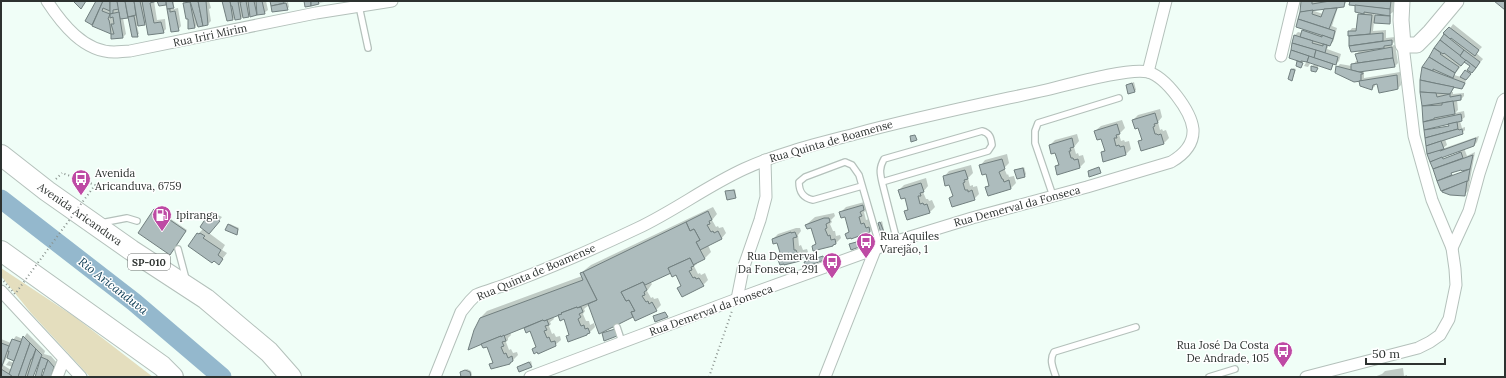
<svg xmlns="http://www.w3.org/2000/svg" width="1506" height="378" font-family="Lora,serif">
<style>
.green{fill:#e4debe}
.shadow{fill:#0003;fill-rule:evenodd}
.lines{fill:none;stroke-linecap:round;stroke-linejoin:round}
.river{stroke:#94b8cd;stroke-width:19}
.building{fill:#adbcbd;stroke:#717f7f}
.lane-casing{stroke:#b4c1bb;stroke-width:8}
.street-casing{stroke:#b4c1bb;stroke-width:13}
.secondary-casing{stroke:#b4c1bb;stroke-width:17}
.highway-casing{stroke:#b4c1bb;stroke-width:22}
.path{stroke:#89928e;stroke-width:2;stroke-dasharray:1 3;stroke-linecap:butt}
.lane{stroke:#fff;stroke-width:5.5}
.street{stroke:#fff;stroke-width:11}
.secondary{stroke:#fff;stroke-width:15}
.highway{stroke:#fff;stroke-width:20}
.path-bridge{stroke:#89928e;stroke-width:2;stroke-dasharray:1 3;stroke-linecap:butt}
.labels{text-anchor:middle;stroke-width:3;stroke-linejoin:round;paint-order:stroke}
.shield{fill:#fff;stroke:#6c706e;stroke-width:1}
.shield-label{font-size:10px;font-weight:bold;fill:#2d3230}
.street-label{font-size:11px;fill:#2d3230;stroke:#fff}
.poi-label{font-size:11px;fill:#2d3230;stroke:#fff;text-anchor:start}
.water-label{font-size:12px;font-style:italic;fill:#124058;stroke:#fff}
</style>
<rect width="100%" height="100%" fill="#f0fef7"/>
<path class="green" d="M 1,268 L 75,317 L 153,377 L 90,377 L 31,313 L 1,276 Z"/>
<g class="shadow">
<path d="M 97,1 L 155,1 L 154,1 L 157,20 L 165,19 L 166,29 L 163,32 L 146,22 L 145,24 L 137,26 L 139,34 L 133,36 L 129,16 L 123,18 L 126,34 L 123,37 L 112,38 L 111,32 L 110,33 L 86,20 Z"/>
<path d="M 159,1 L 174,1 L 174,9 L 178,8 L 181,26 L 178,30 L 172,31 L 167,4 L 159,5 Z"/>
<path d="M 186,1 L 209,1 L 211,8 L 209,9 L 211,21 L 208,24 L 198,24 L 195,27 L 189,28 L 189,18 L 184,4 Z"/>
<path d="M 223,1 L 266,1 L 268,10 L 264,13 L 251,16 L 251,14 L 249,16 L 244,15 L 241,18 L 235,17 L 233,19 L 228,20 Z"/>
<path d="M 271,1 L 285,1 L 283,3 L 288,2 L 289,7 L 287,9 L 272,6 L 274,5 Z"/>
<path d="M 305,1 L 330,1 L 306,5 Z"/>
<path d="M 1302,1 L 1347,1 L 1343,7 L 1338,7 L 1332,26 L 1337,28 L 1333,42 L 1329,45 L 1327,49 L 1341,54 L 1339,61 L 1336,64 L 1335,63 L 1331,68 L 1319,65 L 1316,71 L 1312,66 L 1315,64 L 1311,62 L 1308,67 L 1304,66 L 1307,61 L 1304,58 L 1301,66 L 1297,66 L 1298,60 L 1290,58 L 1295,35 L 1298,32 L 1302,33 L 1305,29 L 1297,26 ZM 1326,8 L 1323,14 L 1311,10 Z"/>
<path d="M 1351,1 L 1394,1 L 1393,12 L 1389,15 L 1391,15 L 1391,22 L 1390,23 L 1374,22 L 1373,31 L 1386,30 L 1386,38 L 1395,37 L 1395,41 L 1390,46 L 1395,45 L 1398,63 L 1395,66 L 1364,70 L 1364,78 L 1400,72 L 1401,85 L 1398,88 L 1380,91 L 1378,83 L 1375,83 L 1375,86 L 1372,89 L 1337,67 L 1340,64 L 1352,66 L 1356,61 L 1358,61 L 1356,54 L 1361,50 L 1352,51 L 1349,32 L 1352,28 L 1357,28 L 1359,15 L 1361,12 L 1356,5 ZM 1375,13 L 1379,13 L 1374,17 Z"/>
<path d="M 1453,24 L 1482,47 L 1476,53 L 1483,59 L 1466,79 L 1465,85 L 1462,88 L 1455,87 L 1451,92 L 1453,92 L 1453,94 L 1464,93 L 1464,96 L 1461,99 L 1457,100 L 1458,110 L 1455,113 L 1464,111 L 1465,117 L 1460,121 L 1462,128 L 1465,127 L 1465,130 L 1462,133 L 1445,139 L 1447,145 L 1442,149 L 1479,136 L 1477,142 L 1474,146 L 1464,148 L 1467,156 L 1475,152 L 1468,191 L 1464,195 L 1443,192 L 1428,154 L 1424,122 L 1421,80 L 1423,68 ZM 1465,61 L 1472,66 L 1461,77 L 1454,75 ZM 1449,123 L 1450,126 L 1435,130 L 1435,126 ZM 1458,151 L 1458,153 L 1442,160 L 1441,157 ZM 1462,168 L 1463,172 L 1451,176 L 1450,173 Z"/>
<path d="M 1293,68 L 1296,69 L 1292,80 L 1291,70 Z"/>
<path d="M 1134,82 L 1136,90 L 1134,92 L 1127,85 Z"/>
<path d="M 1160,109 L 1162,117 L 1158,122 L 1160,130 L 1162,129 L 1163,131 L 1166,130 L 1169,138 L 1164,143 L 1139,142 L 1143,138 L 1139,127 L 1133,120 L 1138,115 Z"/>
<path d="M 1122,120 L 1125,128 L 1119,134 L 1121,141 L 1124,140 L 1125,142 L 1129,141 L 1131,149 L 1126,154 L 1104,160 L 1102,153 L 1105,149 L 1102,138 L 1095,131 L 1101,126 Z"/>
<path d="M 1077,134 L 1079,141 L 1074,147 L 1076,154 L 1078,153 L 1079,156 L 1083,155 L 1085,162 L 1080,167 L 1056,166 L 1059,163 L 1056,151 L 1050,145 L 1055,140 Z"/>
<path d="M 1007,154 L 1009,163 L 1004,168 L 1007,175 L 1008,174 L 1009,177 L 1014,176 L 1016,183 L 1011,188 L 987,187 L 990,184 L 986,173 L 980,166 L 985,160 Z"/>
<path d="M 971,165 L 973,173 L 968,178 L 970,186 L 973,185 L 973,187 L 977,186 L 979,194 L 974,199 L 950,198 L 953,195 L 950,184 L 944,177 L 949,171 Z"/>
<path d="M 1024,167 L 1026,174 L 1025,176 L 1015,170 Z"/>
<path d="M 926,178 L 928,186 L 923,192 L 926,199 L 928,199 L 929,201 L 932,200 L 935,207 L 930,212 L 905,211 L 909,208 L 905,196 L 899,190 L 904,185 Z"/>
<path d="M 735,189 L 736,196 L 735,197 L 726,192 Z"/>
<path d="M 868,201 L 867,210 L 864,212 L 866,220 L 869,219 L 875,226 L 870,231 L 852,238 L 846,234 L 850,231 L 845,215 L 841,212 L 846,207 Z"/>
<path d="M 713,207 L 717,214 L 712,220 L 716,227 L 718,226 L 719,228 L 723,227 L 726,233 L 721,239 L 708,245 L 711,252 L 704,259 L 696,262 L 697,264 L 694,266 L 698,274 L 700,273 L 701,275 L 705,273 L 708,280 L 703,285 L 682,285 L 676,274 L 671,272 L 650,282 L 652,284 L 647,291 L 651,298 L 653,297 L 654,299 L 658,298 L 661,305 L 656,310 L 634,315 L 600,332 L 589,305 L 584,309 L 585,311 L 583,314 L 586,321 L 589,321 L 590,325 L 594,323 L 595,327 L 587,335 L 567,337 L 570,334 L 562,312 L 553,317 L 554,319 L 550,322 L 551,324 L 549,326 L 552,334 L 554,333 L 556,337 L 560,336 L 561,340 L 555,345 L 533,349 L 536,346 L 530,330 L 526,328 L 529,324 L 510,332 L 511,335 L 508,338 L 508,340 L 506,342 L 509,350 L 511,349 L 513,353 L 517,352 L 518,355 L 513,360 L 490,365 L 493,362 L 480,318 L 487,311 L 582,276 L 581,273 L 591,265 Z"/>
<path d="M 156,209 L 187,230 L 171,253 L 155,210 Z"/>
<path d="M 212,212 L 222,217 L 209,233 L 225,245 L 222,250 L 227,253 L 219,263 L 198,234 L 203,229 L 208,216 Z"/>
<path d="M 834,213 L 835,216 L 831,220 L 832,222 L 830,224 L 833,231 L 835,231 L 836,236 L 840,235 L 841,238 L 836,243 L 813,246 L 816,243 L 812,227 L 806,225 L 815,217 Z"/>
<path d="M 882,221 L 884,230 L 883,231 L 879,223 Z"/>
<path d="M 230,224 L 239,228 L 236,234 L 229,225 Z"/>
<path d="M 796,228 L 800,228 L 801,231 L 798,235 L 799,246 L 801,245 L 803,250 L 807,249 L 808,252 L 799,260 L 779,260 L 783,257 L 778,242 L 773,239 L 778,234 Z"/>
<path d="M 862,240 L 863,244 L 861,245 L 850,245 Z"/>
<path d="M 27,333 L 45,351 L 44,354 L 51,356 L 57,363 L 52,377 L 43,377 L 46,369 L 43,367 L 40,377 L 36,377 L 39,366 L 36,365 L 33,377 L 1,377 L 1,339 L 11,343 L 16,336 L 23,339 ZM 7,357 L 15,360 L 14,363 L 9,361 L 6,365 L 13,367 L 11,370 L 3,365 Z"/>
<path d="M 531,361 L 532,365 L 531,367 L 518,367 Z"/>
<path d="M 1403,368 L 1404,376 L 1407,375 L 1407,377 L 1374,377 L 1382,374 L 1385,371 Z"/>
<path d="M 467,369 L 471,371 L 472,375 L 469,377 L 462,377 L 462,372 Z"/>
</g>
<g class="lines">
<path class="river" d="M 1,199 L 134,302 L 222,377"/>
</g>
<g class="building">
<path d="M 73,1 L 86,1 L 81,9 Z"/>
<path d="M 96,1 L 103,1 L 92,25 L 85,21 Z"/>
<path d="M 103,1 L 110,1 L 110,11 L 103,8 L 102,11 L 110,14 L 108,19 L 109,20 L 110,25 L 111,34 L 92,26 Z"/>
<path d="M 110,1 L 117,1 L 119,9 L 113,10 L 113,13 L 110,14 Z"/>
<path d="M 117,1 L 125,1 L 128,18 L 120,19 Z"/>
<path d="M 125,1 L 134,1 L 136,15 L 128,17 Z"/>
<path d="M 134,1 L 140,1 L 145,25 L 138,26 Z"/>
<path d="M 142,1 L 157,1 L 150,3 L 154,23 L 161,22 L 164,33 L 148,35 Z"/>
<path d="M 157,1 L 166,1 L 166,5 L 159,6 Z"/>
<path d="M 166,1 L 172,1 L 174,8 L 167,9 Z"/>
<path d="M 190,1 L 198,1 L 203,26 L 198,27 Z"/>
<path d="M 198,1 L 206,1 L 208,25 L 203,26 Z"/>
<path d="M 222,1 L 230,1 L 233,20 L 227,21 Z"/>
<path d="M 230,1 L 238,1 L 241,19 L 235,20 L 232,6 L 231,6 Z"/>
<path d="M 246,1 L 249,17 L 243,18 L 240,2 Z"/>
<path d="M 248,1 L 254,1 L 257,15 L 250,17 Z"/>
<path d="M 256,1 L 262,1 L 265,14 L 257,15 Z"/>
<path d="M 270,1 L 284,1 L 284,3 L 271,6 Z"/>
<path d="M 304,1 L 311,1 L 311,6 L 305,7 Z"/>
<path d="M 311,1 L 318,1 L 319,4 L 311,6 Z"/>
<path d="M 1301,1 L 1312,1 L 1312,4 L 1330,1 L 1345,1 L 1344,7 L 1300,12 Z"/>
<path d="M 1350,1 L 1391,1 L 1390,9 L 1349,5 Z"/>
<path d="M 1494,1 L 1505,1 L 1505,10 Z"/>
<path d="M 190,2 L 195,28 L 188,29 L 188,19 L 186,19 L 183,3 Z"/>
<path d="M 286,3 L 288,10 L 272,12 L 271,6 Z"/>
<path d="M 1355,5 L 1390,9 L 1390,16 L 1364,12 L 1364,14 L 1355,12 Z"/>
<path d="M 1337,8 L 1329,29 L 1298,19 L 1300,12 L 1313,10 L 1312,14 L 1321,17 L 1324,9 Z"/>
<path d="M 167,9 L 170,9 L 170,12 L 175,11 L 179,31 L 171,32 Z"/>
<path d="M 119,12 L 123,38 L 111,39 L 111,34 L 114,34 L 111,24 L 114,24 L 113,17 L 110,18 L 110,14 Z"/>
<path d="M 1358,14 L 1372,15 L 1370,34 L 1348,36 L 1348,31 L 1356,31 Z"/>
<path d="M 1375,15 L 1390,16 L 1390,24 L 1374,23 Z"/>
<path d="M 134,16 L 138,37 L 132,37 L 128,17 Z"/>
<path d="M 1298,19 L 1335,31 L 1333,39 L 1296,27 Z"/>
<path d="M 1449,27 L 1479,50 L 1475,56 L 1451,38 L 1450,39 L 1443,33 Z"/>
<path d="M 1302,30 L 1322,37 L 1322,35 L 1333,39 L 1330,46 L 1300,37 Z"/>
<path d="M 1383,33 L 1383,41 L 1349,46 L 1349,36 Z"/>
<path d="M 1444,34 L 1464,50 L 1460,56 L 1440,40 Z"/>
<path d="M 1294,35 L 1313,41 L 1312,43 L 1323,46 L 1323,44 L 1327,45 L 1325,53 L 1292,43 Z"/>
<path d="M 1392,40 L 1392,45 L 1384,46 L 1384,48 L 1351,52 L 1349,46 Z"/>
<path d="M 1440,40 L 1466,60 L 1461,66 L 1444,53 L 1443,54 L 1434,48 Z"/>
<path d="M 1292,43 L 1316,50 L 1314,58 L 1291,50 Z"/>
<path d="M 1392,47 L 1393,58 L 1358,63 L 1355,54 Z"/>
<path d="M 1434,48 L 1441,53 L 1440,54 L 1459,67 L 1455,73 L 1429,57 Z"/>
<path d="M 1291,50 L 1309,56 L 1307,62 L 1301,61 L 1301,62 L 1289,58 Z"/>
<path d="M 1316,50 L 1338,57 L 1336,65 L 1314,58 Z"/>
<path d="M 1464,50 L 1480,62 L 1476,68 L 1460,56 Z"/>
<path d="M 1309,56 L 1333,64 L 1331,70 L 1307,62 Z"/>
<path d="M 1429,57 L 1455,73 L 1453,78 L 1433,69 L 1433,71 L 1422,67 Z"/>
<path d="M 1393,58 L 1395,67 L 1359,72 L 1351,70 L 1351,64 Z"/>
<path d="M 1466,60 L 1476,68 L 1472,73 L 1467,70 L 1470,66 L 1464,62 Z"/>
<path d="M 1297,61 L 1303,63 L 1301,68 L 1296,66 Z"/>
<path d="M 1311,66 L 1318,68 L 1316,72 L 1311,71 Z"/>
<path d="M 1336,66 L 1363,73 L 1363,74 L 1361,74 L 1361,81 L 1354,82 L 1335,73 Z"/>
<path d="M 1422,67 L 1465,83 L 1462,89 L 1420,80 Z"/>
<path d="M 1291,69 L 1295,70 L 1292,81 L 1288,79 Z"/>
<path d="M 1465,70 L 1471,74 L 1466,80 L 1460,77 Z"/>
<path d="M 1397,75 L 1398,89 L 1394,90 L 1379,93 L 1377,84 L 1373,85 L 1372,90 L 1360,86 L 1359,81 Z"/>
<path d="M 1420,80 L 1434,83 L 1454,87 L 1450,94 L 1420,92 Z"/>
<path d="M 1132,83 L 1135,92 L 1128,94 L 1126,85 Z"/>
<path d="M 1420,92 L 1436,93 L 1437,97 L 1450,94 L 1450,97 L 1461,95 L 1461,100 L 1422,106 Z"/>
<path d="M 1453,101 L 1455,114 L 1434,118 L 1434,119 L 1423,122 L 1422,106 L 1442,105 L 1442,103 Z"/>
<path d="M 1155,113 L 1158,123 L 1154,124 L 1155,126 L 1153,127 L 1155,134 L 1157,134 L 1158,135 L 1161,134 L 1164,144 L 1141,151 L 1138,141 L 1142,140 L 1138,128 L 1135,129 L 1132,120 Z"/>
<path d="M 1461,114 L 1462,121 L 1424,130 L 1423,122 Z"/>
<path d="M 1457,122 L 1458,129 L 1425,138 L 1424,130 L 1449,126 L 1448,124 Z"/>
<path d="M 1117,124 L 1120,134 L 1116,135 L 1117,138 L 1114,138 L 1116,146 L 1119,145 L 1120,147 L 1124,146 L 1126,155 L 1103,162 L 1101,152 L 1105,151 L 1101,139 L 1097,140 L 1094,131 Z"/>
<path d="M 1458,129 L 1459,130 L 1462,129 L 1463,134 L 1426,146 L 1425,138 Z"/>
<path d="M 915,135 L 917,140 L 911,142 L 910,136 Z"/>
<path d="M 1072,138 L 1074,147 L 1070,148 L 1071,151 L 1069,151 L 1071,158 L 1073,158 L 1074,160 L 1078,159 L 1080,168 L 1057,175 L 1055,166 L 1059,165 L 1055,153 L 1051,154 L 1049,145 Z"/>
<path d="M 1476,138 L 1474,146 L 1430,162 L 1427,154 L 1439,150 L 1440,151 Z"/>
<path d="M 1441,141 L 1444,149 L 1427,154 L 1426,146 Z"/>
<path d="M 1461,152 L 1463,158 L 1433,169 L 1430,162 L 1442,157 L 1443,159 Z"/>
<path d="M 1473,155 L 1470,169 L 1462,171 L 1461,170 L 1451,173 L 1452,175 L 1437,181 L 1433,169 Z"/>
<path d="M 1002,159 L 1005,169 L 999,172 L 1002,179 L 1003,179 L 1004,182 L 1009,180 L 1011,189 L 988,196 L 985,187 L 989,186 L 986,174 L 982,175 L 979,165 Z"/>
<path d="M 1099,167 L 1101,173 L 1089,177 L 1088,171 Z"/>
<path d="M 1023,168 L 1025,177 L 1017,179 L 1014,170 Z"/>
<path d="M 1470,169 L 1468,181 L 1441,191 L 1437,181 Z"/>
<path d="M 965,170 L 968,179 L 964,180 L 965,182 L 963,183 L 965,190 L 968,190 L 968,192 L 972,190 L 975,200 L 952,207 L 949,198 L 953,196 L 949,185 L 945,186 L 943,176 Z"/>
<path d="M 1467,181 L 1465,196 L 1450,195 L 1442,192 L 1442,191 Z"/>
<path d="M 921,183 L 924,192 L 920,193 L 921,196 L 918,196 L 920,204 L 923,203 L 924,205 L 927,204 L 930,213 L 907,220 L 904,211 L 908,210 L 905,198 L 901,199 L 898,190 Z"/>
<path d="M 734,190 L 736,198 L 727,200 L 725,191 Z"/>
<path d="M 863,205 L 864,210 L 860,212 L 862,216 L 859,217 L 861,224 L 864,223 L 866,228 L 869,227 L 870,232 L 851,239 L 851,238 L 847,239 L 845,234 L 849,232 L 845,217 L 841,218 L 839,212 Z"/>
<path d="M 154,209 L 186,231 L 170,255 L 138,233 Z"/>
<path d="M 708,211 L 712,220 L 709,221 L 710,224 L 707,225 L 711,232 L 713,231 L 714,233 L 718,231 L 722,239 L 700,250 L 696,242 L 700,240 L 694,229 L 690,231 L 686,222 Z"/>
<path d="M 208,215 L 220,221 L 209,234 L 200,227 Z"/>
<path d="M 824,218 L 829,218 L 830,222 L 826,224 L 827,228 L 825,229 L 828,236 L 830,235 L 831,240 L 835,239 L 836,244 L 833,245 L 833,246 L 813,251 L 812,246 L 816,244 L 811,228 L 807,229 L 805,225 Z"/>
<path d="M 686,222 L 690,231 L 694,229 L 700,240 L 696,242 L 705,259 L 693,265 L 690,258 L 668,268 L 671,273 L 645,285 L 643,282 L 621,292 L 626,301 L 629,300 L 635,311 L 631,312 L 633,317 L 599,334 L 588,304 L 597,300 L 583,272 Z"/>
<path d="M 880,222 L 884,232 L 881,233 L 878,223 Z"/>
<path d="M 228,224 L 238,229 L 237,235 L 225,230 Z"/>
<path d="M 791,232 L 791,233 L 795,232 L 797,237 L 793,238 L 794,250 L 796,250 L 798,255 L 802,253 L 803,258 L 799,259 L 800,261 L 784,265 L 784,264 L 780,265 L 778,260 L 782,259 L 777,243 L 773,244 L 772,239 Z"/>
<path d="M 197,233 L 199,234 L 200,233 L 205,236 L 203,238 L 221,250 L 218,255 L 223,259 L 219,265 L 214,261 L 212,263 L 188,246 Z"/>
<path d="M 860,241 L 862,246 L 851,250 L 849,244 Z"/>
<path d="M 823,256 L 824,260 L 806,267 L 804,262 Z"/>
<path d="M 690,258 L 694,266 L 691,267 L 692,270 L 689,271 L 693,278 L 695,277 L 696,279 L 699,278 L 704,286 L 682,297 L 677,288 L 681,286 L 676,275 L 672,277 L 668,268 Z"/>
<path d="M 583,272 L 597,300 L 577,308 L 577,307 L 561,313 L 562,314 L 544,321 L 543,320 L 501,337 L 501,336 L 468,350 L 474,330 L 480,318 L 583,280 L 580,273 Z"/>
<path d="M 643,282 L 647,290 L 644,292 L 645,295 L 642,296 L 646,302 L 648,301 L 649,304 L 652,302 L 657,311 L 635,321 L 631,312 L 635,311 L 629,300 L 626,301 L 621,292 Z"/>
<path d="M 577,307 L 577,308 L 581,307 L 583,312 L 579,314 L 581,317 L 578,319 L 581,326 L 584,325 L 585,329 L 588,328 L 590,333 L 587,334 L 587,335 L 568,342 L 566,336 L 569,335 L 564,319 L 560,321 L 558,315 L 562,314 L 561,313 Z"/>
<path d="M 665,312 L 668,317 L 655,322 L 653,316 Z"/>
<path d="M 543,320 L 544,321 L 547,320 L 549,325 L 545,326 L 547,330 L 544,331 L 547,338 L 549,337 L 551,342 L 555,341 L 556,346 L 538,354 L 537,352 L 534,354 L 532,349 L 536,347 L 530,331 L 526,333 L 524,328 Z"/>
<path d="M 615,329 L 617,336 L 604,341 L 602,333 Z"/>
<path d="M 504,335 L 506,341 L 502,342 L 504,346 L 501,347 L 504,354 L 506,353 L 508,358 L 512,356 L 513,361 L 510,363 L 510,364 L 491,369 L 489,364 L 493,363 L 487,347 L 483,348 L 481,344 L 501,336 L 501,337 Z"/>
<path d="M 23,336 L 30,343 L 18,377 L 13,377 L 9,374 Z"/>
<path d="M 12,339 L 21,342 L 14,361 L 7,358 L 9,351 L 7,351 Z"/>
<path d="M 1,343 L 9,346 L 1,369 Z"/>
<path d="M 30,343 L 36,349 L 32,359 L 31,359 L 25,377 L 18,377 Z"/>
<path d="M 36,349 L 42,355 L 41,357 L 33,377 L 27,377 Z"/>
<path d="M 41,357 L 48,360 L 45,369 L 43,369 L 41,377 L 35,377 Z"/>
<path d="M 48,360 L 54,367 L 51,377 L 42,377 Z"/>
<path d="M 529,362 L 532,367 L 519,372 L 517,367 Z"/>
<path d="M 1,369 L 9,374 L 13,377 L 1,377 Z"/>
<path d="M 465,370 L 470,372 L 471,377 L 461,377 L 460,372 Z"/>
</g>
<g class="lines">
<defs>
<g id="lane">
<path d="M 359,6 L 368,48"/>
<path d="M 882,182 C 880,173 879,168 884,159 L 982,131 C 990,133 991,138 992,145 L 988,151 L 882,182 L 897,241"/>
<path d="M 862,186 L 813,200 C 803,198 799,192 799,182 L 805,177 L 845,162 L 852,165 L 859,175 L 880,247"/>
<path d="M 1053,196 L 1035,143 L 1035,131 L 1038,123 L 1119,98"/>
<path d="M 101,223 L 127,218 L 137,221"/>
<path d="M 178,249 L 186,279"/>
<path d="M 617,327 L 622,342"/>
<path d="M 1056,377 C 1053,368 1049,360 1054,352 L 1136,327"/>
<path d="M 1209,377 L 1235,369"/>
</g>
<g id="street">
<path d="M 47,1 C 62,24 84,52 114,52 C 119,52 125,51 130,51 L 316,13 L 392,1"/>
<path d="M 1281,56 L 1294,1"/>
<path d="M 1148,72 L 1166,1"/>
<path d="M 1452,248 L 1469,211 L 1479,174 L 1503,101 L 1505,99"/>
<path d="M 1,291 L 81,377"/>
<path d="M 737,299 L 743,269 L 760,220 L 766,197 L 765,160"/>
<path d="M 57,377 L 64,359"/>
<path d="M 435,377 L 461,312 L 470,301 L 476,295 C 489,290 503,286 515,281 C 557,265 598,247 638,228 C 674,211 707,186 744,169 C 779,153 817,144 855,134 C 918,117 982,104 1046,90 C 1067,85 1129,67 1148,72 C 1166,77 1191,111 1193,129 C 1194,144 1183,155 1171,162 L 1087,187 L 972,218 L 897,241 L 737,299 L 530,377"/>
<path d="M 825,377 L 875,250"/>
<path d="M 1306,377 L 1418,348 L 1430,342 L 1440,335 L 1449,319 L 1456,285 L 1455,269 L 1452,248 L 1432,200 L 1414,136 L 1403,45"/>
</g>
<path id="secondary" d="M 1402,1 L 1401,20 L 1403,45 L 1417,45 L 1430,32 L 1456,1"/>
<g id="highway">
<path d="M 1,155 L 47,191 L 131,250 L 206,299 L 269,352 L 291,377"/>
<path d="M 1,251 L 162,366 L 173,377"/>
</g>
</defs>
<use href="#lane" class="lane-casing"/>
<use href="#street" class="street-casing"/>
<use href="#secondary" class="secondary-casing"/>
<use href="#highway" class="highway-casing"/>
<g class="path">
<path d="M 56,179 L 62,173"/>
<path d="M 709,377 L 732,311"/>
</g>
<use href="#lane" class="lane"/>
<use href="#street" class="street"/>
<use href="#secondary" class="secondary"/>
<use href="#highway" class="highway"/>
<path class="path-bridge" d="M 1,278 L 15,294 L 95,185 L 62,173"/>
</g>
<defs>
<symbol id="bus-pin" viewBox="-11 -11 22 30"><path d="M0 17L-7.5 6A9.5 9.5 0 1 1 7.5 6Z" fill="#be4aa4" stroke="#fff"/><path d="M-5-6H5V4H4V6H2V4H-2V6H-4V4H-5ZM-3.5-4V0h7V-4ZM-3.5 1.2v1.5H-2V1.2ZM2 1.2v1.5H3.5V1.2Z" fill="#fff"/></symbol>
<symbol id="fuel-pin" viewBox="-11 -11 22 30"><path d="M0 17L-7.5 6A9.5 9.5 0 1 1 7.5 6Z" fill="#be4aa4" stroke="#fff"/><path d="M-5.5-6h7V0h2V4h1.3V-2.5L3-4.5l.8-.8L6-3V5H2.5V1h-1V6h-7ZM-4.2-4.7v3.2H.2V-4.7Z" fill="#fff"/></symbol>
</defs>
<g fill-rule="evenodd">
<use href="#bus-pin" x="70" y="168" width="22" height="30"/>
<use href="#fuel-pin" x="151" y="204" width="22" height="30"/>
<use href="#bus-pin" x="855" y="231" width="22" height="30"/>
<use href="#bus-pin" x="821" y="251" width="22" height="30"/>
<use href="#bus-pin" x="1272" y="340" width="22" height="30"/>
</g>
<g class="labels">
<rect class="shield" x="128" y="254" width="42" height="16" rx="3"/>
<g class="shield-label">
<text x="149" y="266">SP-010</text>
</g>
<g class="street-label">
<text transform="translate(210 35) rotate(-12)" y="4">Rua Iriri Mirim</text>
<text transform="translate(831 141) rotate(-16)" y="4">Rua Quinta de Boamense</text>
<text transform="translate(1017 206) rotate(-15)" y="4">Rua Demerval da Fonseca</text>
<text transform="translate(80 214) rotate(35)" y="4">Avenida Aricanduva</text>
<text transform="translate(536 272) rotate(-23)" y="4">Rua Quinta de Boamense</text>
<text transform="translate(711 310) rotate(-20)" y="4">Rua Demerval da Fonseca</text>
</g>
<g class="poi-label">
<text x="95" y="177">Avenida<tspan x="95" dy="13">Aricanduva, 6759</tspan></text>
<text x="176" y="219">Ipiranga</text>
<text x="880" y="240">Rua Aquiles<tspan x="880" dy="13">Varejão, 1</tspan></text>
<text x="818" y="260" text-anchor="end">Rua Demerval<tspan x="818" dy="13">Da Fonseca, 291</tspan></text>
<text x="1269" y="349" text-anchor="end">Rua José Da Costa<tspan x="1269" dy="13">De Andrade, 105</tspan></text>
</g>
<g class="water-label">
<text transform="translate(113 286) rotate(38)" y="4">Rio Aricanduva</text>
</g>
</g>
<rect width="1506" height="378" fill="none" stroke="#2d3230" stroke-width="4"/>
<path d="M1366 358v6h79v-6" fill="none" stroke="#2d3230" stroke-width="2"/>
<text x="1372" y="358" font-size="12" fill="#2d3230" stroke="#ffffff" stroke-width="3" paint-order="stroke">50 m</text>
</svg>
